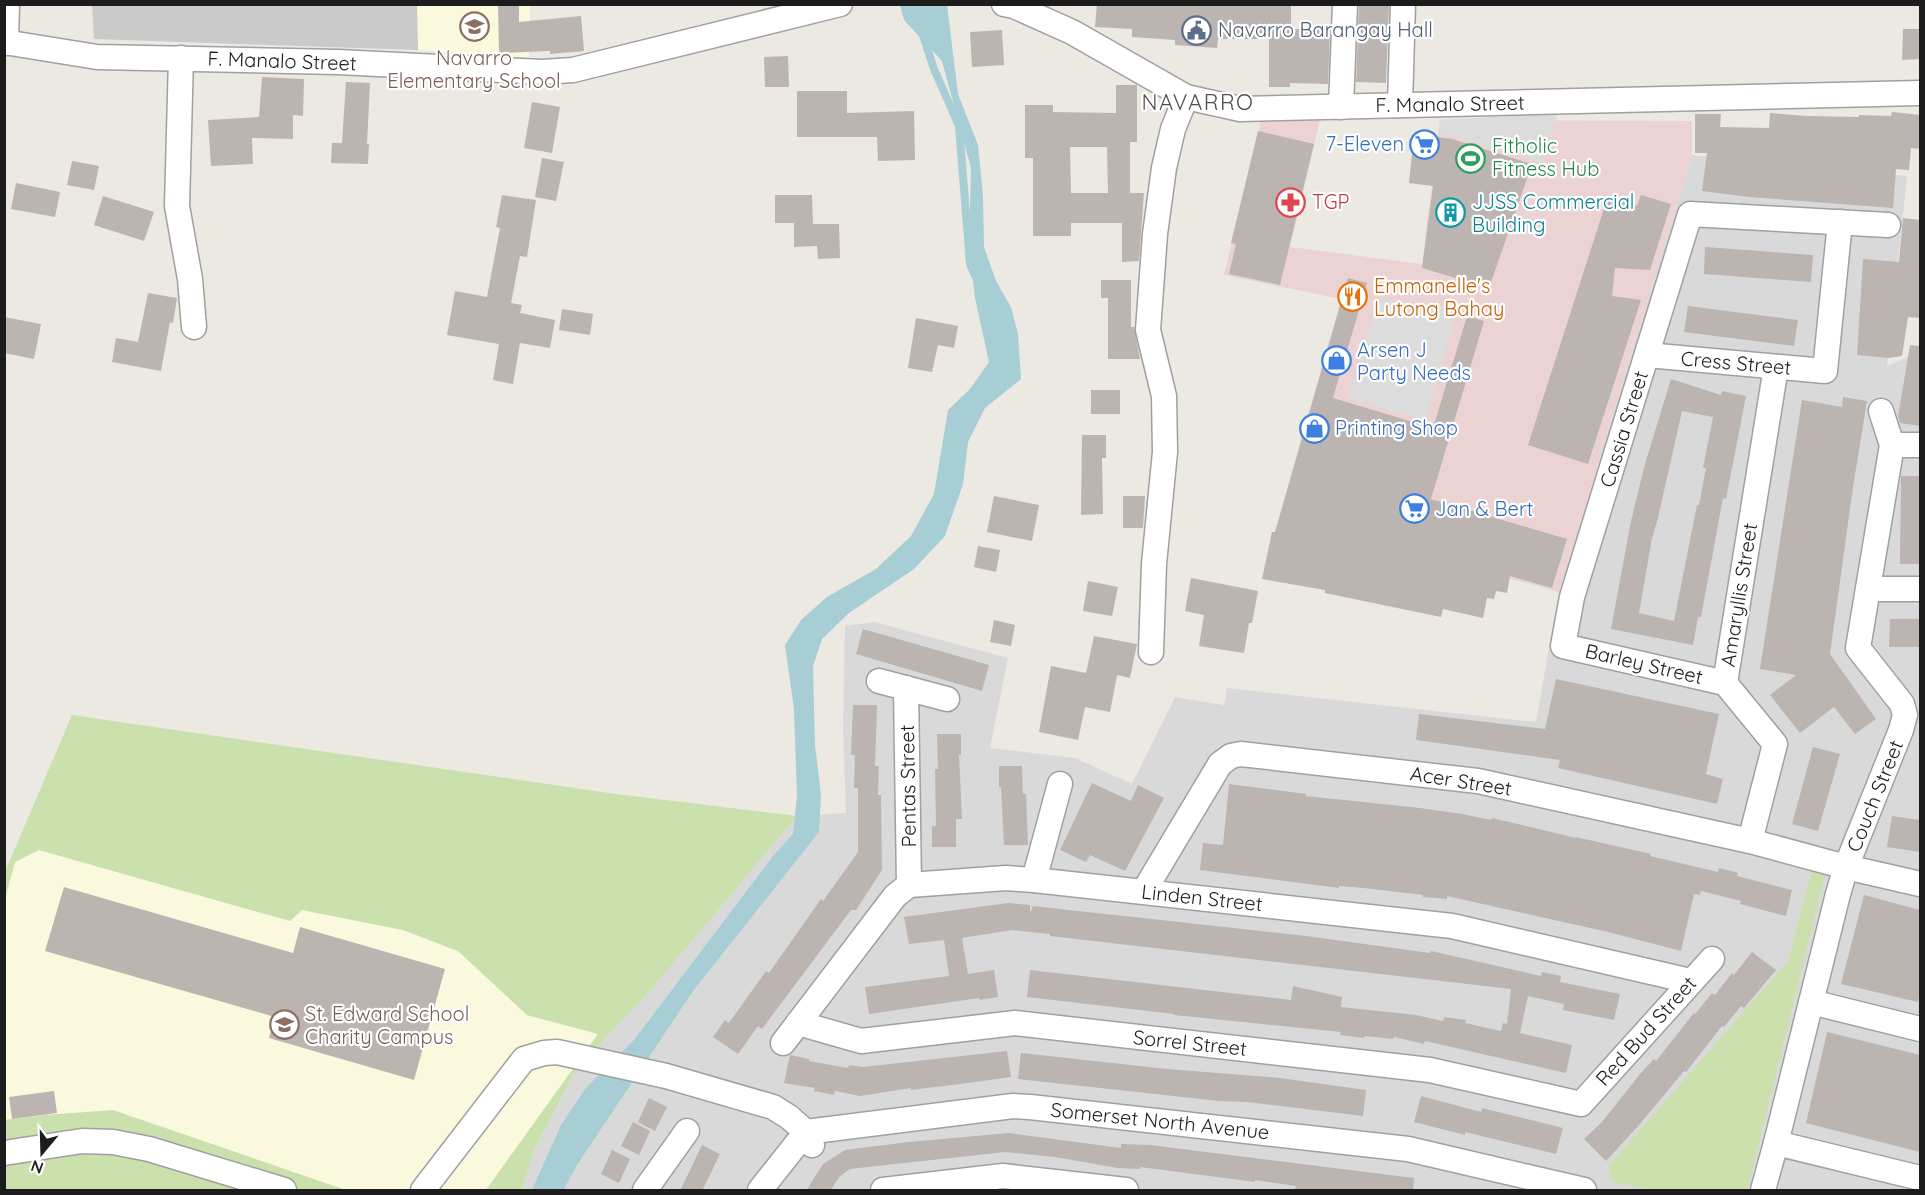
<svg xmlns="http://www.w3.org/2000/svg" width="1925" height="1195" font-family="Quicksand,sans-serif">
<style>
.residential{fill:#dad9d9}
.commercial{fill:#ecd3d3}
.education{fill:#fbf9dd}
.religious{fill:#cacaca}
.grass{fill:#cae1ad}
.parking{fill:#dcdcdc}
.water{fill:#a7ced5}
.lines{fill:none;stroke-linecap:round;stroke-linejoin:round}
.stream{stroke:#a7ced5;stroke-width:8}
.building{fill:#bcb4b0;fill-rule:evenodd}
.minor-casing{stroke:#a0a0a0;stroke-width:27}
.minor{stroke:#fff;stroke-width:24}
.labels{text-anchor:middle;stroke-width:4.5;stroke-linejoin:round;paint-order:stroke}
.service-label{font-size:20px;fill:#4e5e75;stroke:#fff;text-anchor:start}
.education-label{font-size:20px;fill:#785e54;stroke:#fff}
.street-label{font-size:20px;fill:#1c1c1c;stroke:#fff}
.shop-label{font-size:20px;fill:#366cbe;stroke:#fff;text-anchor:start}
.leisure-label{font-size:20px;fill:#27864d;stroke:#fff;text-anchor:start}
.health-label{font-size:20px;fill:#be3a42;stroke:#fff;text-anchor:start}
.culture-label{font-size:20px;fill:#0d838f;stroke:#fff;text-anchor:start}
.food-label{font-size:20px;fill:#c56008;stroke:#fff;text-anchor:start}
.quarter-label{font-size:22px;letter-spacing:1.5px;fill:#4f4f4f;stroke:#fff}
</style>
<rect width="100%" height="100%" fill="#ece8e2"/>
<path class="residential" d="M 1692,155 L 1907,176 L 1887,366 L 1920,352 L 1920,1190 L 522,1190 L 535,1148 L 576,1070 L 656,984 L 797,816 L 846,813 L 843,727 L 845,626 L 874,622 L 1008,658 L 990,748 L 1075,758 L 1132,784 L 1175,697 L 1224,705 L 1227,688 L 1536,722 L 1559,592 Z"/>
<path class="commercial" d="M 1320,120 L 1290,247 L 1422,264 L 1440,120 L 1692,121 L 1692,155 L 1559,592 L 1280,515 L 1341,299 L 1224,275 L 1261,121 Z"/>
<g class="education">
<path d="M 417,5 L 530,5 L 529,58 L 418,50 Z"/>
<path d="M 39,850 L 290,921 L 302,910 L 403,930 L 458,951 L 527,1015 L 598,1034 L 486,1190 L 345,1190 L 45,1115 L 5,1120 L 4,899 L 15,862 Z"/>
</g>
<path class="religious" d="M 92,5 L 417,5 L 418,50 L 94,39 Z"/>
<g class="grass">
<path d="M 72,715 L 616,794 L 797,816 L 656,984 L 576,1070 L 535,1148 L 522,1190 L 486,1190 L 598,1034 L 527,1015 L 458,951 L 403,930 L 302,910 L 290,921 L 39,850 L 15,862 L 5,899 L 5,872 Z"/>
<path d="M 1812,871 L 1825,876 L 1747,1190 L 1651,1190 L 1612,1182 L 1608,1167 L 1788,961 Z"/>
<path d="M 113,1110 L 343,1189 L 345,1190 L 5,1190 L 4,1120 L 45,1115 Z"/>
</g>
<g class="parking">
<path d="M 1558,113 L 1542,163 L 1439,133 L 1440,120 Z"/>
<path d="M 1379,298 L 1457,310 L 1425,420 L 1348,398 Z"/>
</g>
<path class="water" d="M 900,5 L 947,5 L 958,94 L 978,145 L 983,196 L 984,247 L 996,281 L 1011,307 L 1018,334 L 1021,379 L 985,408 L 968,442 L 963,484 L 945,536 L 914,569 L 849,613 L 822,639 L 813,666 L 815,746 L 821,794 L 819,832 L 693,991 L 577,1165 L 563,1190 L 532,1190 L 561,1125 L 586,1088 L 634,1040 L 773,856 L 793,834 L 797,796 L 794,709 L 785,645 L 801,620 L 827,597 L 876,569 L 911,536 L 934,494 L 948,410 L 970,389 L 989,362 L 975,298 L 969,247 L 971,168 L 942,61 L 904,20 Z"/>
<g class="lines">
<path class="stream" d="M 923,35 L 934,69 L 959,126 L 970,264 L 975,276"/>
</g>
<g class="building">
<path d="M 498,4 L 519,4 L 519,22 L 581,16 L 584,51 L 550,54 L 550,51 L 499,53 Z"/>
<path d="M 1097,4 L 1291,4 L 1291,29 L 1330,30 L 1328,84 L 1290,83 L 1290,87 L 1269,87 L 1269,39 L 1218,39 L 1217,48 L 1175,45 L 1175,40 L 1132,37 L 1132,29 L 1095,27 Z"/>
<path d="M 1359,4 L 1389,4 L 1386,83 L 1356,82 Z"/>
<path d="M 1903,29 L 1920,29 L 1920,59 L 1902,60 Z"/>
<path d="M 1002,30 L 1004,65 L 972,67 L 970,32 Z"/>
<path d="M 788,56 L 789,87 L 765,87 L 764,57 Z"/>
<path d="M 262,77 L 304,79 L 303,116 L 293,115 L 293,139 L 252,138 L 253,164 L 211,166 L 208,120 L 259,117 Z"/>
<path d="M 346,82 L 370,83 L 367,144 L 369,144 L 368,164 L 331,163 L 332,143 L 342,143 Z"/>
<path d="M 1116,85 L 1137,85 L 1137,142 L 1130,142 L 1130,193 L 1144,193 L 1139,261 L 1122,262 L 1122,223 L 1071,223 L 1071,236 L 1033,236 L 1033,158 L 1025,158 L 1025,105 L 1053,105 L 1053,112 L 1116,113 ZM 1070,147 L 1107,147 L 1108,193 L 1071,193 Z"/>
<path d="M 797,91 L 847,91 L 847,113 L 914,111 L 915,160 L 878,161 L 877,137 L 797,137 Z"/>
<path d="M 532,102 L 560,107 L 552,153 L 524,148 Z"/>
<path d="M 1892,112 L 1920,115 L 1920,149 L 1911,148 L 1909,170 L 1896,169 L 1893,208 L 1749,197 L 1702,191 L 1707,153 L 1695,153 L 1695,114 L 1721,114 L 1720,127 L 1769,128 L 1770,113 L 1807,116 L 1859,117 L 1859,115 L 1891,116 Z"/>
<path d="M 1258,131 L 1314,144 L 1280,285 L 1229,274 L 1236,244 L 1231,243 Z"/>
<path d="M 1414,134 L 1452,139 L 1532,164 L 1489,288 L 1422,268 L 1433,186 L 1409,183 Z"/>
<path d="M 542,158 L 564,162 L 556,201 L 535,197 Z"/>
<path d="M 72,161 L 99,166 L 94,190 L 67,185 Z"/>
<path d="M 16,183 L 60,192 L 55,217 L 11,209 Z"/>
<path d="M 502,195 L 536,200 L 527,257 L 520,256 L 511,303 L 522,305 L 520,313 L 555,320 L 550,348 L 520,343 L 513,384 L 493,380 L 499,344 L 447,335 L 455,291 L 487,297 L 500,228 L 496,227 Z"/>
<path d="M 775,195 L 812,195 L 813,224 L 839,224 L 840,258 L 818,259 L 817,246 L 794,247 L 794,223 L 775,223 Z"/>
<path d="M 1641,195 L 1671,204 L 1650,270 L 1615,268 L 1612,296 L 1641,300 L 1588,464 L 1528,445 L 1608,196 L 1637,206 Z"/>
<path d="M 103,196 L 154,212 L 144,241 L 94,225 Z"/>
<path d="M 1903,218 L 1920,220 L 1920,318 L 1908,317 L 1902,356 L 1889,358 L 1857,355 L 1863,259 L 1899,262 Z"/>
<path d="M 1705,247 L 1813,255 L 1811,282 L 1704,274 Z"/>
<path d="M 1348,278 L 1367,283 L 1333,398 L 1433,428 L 1467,316 L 1484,321 L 1431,499 L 1567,539 L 1552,588 L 1510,576 L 1507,593 L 1496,591 L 1494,599 L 1487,598 L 1483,618 L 1443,609 L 1441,617 L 1325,593 L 1325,590 L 1262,579 L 1272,532 L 1275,532 Z"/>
<path d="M 1101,280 L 1131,280 L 1131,327 L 1134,327 L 1140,359 L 1108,359 L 1108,298 L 1101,298 Z"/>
<path d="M 148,293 L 177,298 L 173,323 L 170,322 L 161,371 L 112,362 L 116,338 L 138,342 Z"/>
<path d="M 1688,306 L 1798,320 L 1794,346 L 1684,332 Z"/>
<path d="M 562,309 L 593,314 L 590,335 L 559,330 Z"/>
<path d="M 4,317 L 41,324 L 34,359 L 4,353 Z"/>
<path d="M 916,318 L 958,326 L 954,348 L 938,345 L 932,372 L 908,368 Z"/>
<path d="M 1910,345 L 1920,346 L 1920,426 L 1900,423 L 1898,417 Z"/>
<path d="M 1671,379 L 1721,395 L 1722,391 L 1746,396 L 1726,499 L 1723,498 L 1701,617 L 1698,617 L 1693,645 L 1611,629 L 1631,521 L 1645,464 ZM 1682,411 L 1713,417 L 1703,468 L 1706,468 L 1699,505 L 1697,505 L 1674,621 L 1639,613 L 1652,538 L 1658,518 Z"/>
<rect x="1091" y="390" width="29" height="24"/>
<path d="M 1843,397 L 1867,401 L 1853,487 L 1830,654 L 1876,719 L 1855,734 L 1834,707 L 1800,733 L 1770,695 L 1796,675 L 1760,669 L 1802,400 L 1842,407 Z"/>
<path d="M 1082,435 L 1106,435 L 1106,458 L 1102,458 L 1103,514 L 1081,515 Z"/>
<path d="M 1901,476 L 1920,476 L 1920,564 L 1900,564 Z"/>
<path d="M 994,496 L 1039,505 L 1032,541 L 987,532 Z"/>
<path d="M 1123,496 L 1145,496 L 1143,528 L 1123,528 Z"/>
<path d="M 978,546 L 1000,550 L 996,572 L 974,567 Z"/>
<path d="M 1191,578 L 1258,591 L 1252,623 L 1249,623 L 1244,653 L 1199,646 L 1204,615 L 1185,611 Z"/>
<path d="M 1088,581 L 1118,587 L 1112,616 L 1083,611 Z"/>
<path d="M 1890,619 L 1920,619 L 1920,647 L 1889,647 Z"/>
<path d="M 994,620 L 1015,625 L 1011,646 L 990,642 Z"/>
<path d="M 863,629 L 989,665 L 982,691 L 856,654 Z"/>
<path d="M 1094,636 L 1137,644 L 1130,678 L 1117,675 L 1110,712 L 1085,707 L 1078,740 L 1039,732 L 1051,666 L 1086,673 Z"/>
<path d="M 1556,679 L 1719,714 L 1706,774 L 1723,779 L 1717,804 L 1558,768 L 1560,760 L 1416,740 L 1419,714 L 1545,729 Z"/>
<path d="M 853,705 L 877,705 L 875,766 L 879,766 L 878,795 L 881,795 L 882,870 L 856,910 L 851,910 L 762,1029 L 758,1026 L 738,1054 L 713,1037 L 725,1020 L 729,1023 L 766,971 L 769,973 L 821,899 L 823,901 L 858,852 L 858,788 L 854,788 L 855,755 L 851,755 Z"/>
<path d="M 937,734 L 961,734 L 961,755 L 959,755 L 962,819 L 956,819 L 956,847 L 932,847 L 932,826 L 936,826 L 935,769 L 938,769 Z"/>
<path d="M 1813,747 L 1840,754 L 1818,831 L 1792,824 Z"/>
<path d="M 999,766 L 1022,766 L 1023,794 L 1026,794 L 1028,845 L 1004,845 L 1001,787 L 999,787 Z"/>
<path d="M 1092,783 L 1131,801 L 1138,785 L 1164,798 L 1125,871 L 1090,855 L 1086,862 L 1060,850 Z"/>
<path d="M 1229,784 L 1306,794 L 1306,796 L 1420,808 L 1462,814 L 1491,820 L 1492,818 L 1576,838 L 1576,837 L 1651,854 L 1650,856 L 1718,872 L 1719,868 L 1738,873 L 1737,876 L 1792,890 L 1786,916 L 1740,904 L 1741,901 L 1701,891 L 1700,895 L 1694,894 L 1681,951 L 1608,932 L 1447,896 L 1447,899 L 1423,897 L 1423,895 L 1364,888 L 1339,886 L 1339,888 L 1200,870 L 1203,843 L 1223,845 Z"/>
<path d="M 1892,816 L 1920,820 L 1920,852 L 1887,847 Z"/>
<path d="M 64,887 L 293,953 L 300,927 L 445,969 L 414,1080 L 269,1038 L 275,1017 L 45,951 Z"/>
<path d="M 1864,895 L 1920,910 L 1920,992 L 1918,1002 L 1841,984 Z"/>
<path d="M 1008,903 L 1030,905 L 1030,913 L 1033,906 L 1306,936 L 1430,953 L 1431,951 L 1541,976 L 1542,972 L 1561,976 L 1560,982 L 1620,994 L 1614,1020 L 1563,1010 L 1564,1004 L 1528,996 L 1520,1033 L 1572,1045 L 1566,1073 L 1425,1041 L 1424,1044 L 1394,1037 L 1393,1039 L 1365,1036 L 1364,1038 L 1340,1035 L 1341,1032 L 1174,1015 L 1174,1014 L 1027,997 L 1030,970 L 1291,1000 L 1293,986 L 1342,997 L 1341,1007 L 1416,1015 L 1443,1021 L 1444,1017 L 1466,1020 L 1465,1023 L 1501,1031 L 1503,1023 L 1507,1024 L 1511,989 L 1050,936 L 1050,934 L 1012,930 L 962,938 L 968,974 L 994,970 L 998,997 L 980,1000 L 979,998 L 869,1014 L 865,987 L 949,976 L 944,940 L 909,944 L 904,917 Z"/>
<path d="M 1752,952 L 1776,970 L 1744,1008 L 1741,1006 L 1724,1027 L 1722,1026 L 1686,1072 L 1684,1071 L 1639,1125 L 1606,1161 L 1584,1139 L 1602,1122 L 1640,1074 L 1654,1059 L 1656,1061 L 1694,1013 L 1695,1014 L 1712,993 L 1715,995 L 1732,973 L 1734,975 Z"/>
<path d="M 1827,1032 L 1920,1055 L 1920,1152 L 1806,1123 Z"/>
<path d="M 1007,1051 L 1011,1077 L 968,1083 L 911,1090 L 911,1088 L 860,1096 L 835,1091 L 834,1095 L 814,1091 L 815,1088 L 784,1083 L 790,1055 L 809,1059 L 809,1061 L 848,1068 L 849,1065 L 863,1067 Z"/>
<path d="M 1021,1053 L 1167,1069 L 1280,1078 L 1366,1090 L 1363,1116 L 1247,1102 L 1219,1101 L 1018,1079 Z"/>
<path d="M 54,1091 L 57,1113 L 12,1119 L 9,1097 Z"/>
<path d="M 1421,1096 L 1481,1112 L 1482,1108 L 1563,1128 L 1556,1154 L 1465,1132 L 1465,1135 L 1414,1122 Z"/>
<path d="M 649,1098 L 667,1107 L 655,1131 L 638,1122 Z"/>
<path d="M 633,1122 L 650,1131 L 639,1155 L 621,1146 Z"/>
<path d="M 1009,1133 L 1121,1148 L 1121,1144 L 1150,1145 L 1414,1178 L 1413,1191 L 1310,1191 L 1295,1189 L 1296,1186 L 1255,1180 L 1255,1182 L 1140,1167 L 1140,1169 L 1118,1168 L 1055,1157 L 1005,1152 L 850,1169 L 840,1176 L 830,1191 L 806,1191 L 823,1164 L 845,1150 L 909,1142 Z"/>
<path d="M 702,1145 L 720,1154 L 702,1191 L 680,1191 Z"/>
<path d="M 612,1150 L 630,1159 L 619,1183 L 601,1174 Z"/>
</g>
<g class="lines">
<defs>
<g id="minor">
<path d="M 1004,4 L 1014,6 L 1072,32 L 1186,97 L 1240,109 L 1920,93"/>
<path d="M 4,42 L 97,57 L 338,62 L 542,72 L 573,70 L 840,4"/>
<path d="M 6,43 L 7,4"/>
<path d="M 181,58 L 177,206 L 190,279 L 194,327"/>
<path d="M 1400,105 L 1403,4"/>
<path d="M 1341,107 L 1345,4"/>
<path d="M 1647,355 L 1825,371 L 1840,222"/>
<path d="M 1892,445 L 1920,445"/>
<path d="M 1868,589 L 1920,589"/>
<path d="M 1151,652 L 1154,564 L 1165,452 L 1164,396 L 1148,330 L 1155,234 L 1164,168 L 1173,129 L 1186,97"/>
<path d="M 879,681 L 947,699"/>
<path d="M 1725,683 L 1563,646 L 1572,597 L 1690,214 L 1888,225"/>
<path d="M 906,688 L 909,885"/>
<path d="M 1750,841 L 1775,744 L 1725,683 L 1776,367"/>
<path d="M 1034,880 L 1060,784"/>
<path d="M 1144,891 L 1220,764 L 1231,756 L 1241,754 L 1478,781 L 1750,841 L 1846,867 L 1920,884"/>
<path d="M 1811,1002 L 1920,1029"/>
<path d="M 798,1023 L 861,1041 L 1015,1023 L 1430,1070 L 1581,1104 L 1712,959"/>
<path d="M 783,1043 L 895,896 L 909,885 L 1006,878 L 1034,880 L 1452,926 L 1690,981"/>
<path d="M 1776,1143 L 1920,1178"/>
<path d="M 4,1153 L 82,1141 L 113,1142 L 149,1149 L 284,1190"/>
<path d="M 423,1190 L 524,1059 L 544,1053 L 557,1052 L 666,1076 L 773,1107 L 789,1117 L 806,1132 L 812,1145"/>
<path d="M 645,1190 L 687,1131"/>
<path d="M 760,1190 L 806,1132 L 1013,1106 L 1030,1107 L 1408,1149 L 1584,1190"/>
<path d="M 883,1190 L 1003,1176 L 1126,1190"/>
<path d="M 1763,1190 L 1776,1143 L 1838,894 L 1846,867 L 1901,730 L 1905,715 L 1902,704 L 1858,648 L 1892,445 L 1881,411"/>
</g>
</defs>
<use href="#minor" class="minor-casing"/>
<use href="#minor" class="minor"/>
</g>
<defs>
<symbol id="school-ring" viewBox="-11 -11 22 22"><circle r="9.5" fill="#fff" stroke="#8d6e63" stroke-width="1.5"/><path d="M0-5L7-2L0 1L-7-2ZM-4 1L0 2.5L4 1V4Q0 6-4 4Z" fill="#8d6e63"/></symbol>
<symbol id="civic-ring" viewBox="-11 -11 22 22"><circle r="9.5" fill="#fff" stroke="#5c6f8a" stroke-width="1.5"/><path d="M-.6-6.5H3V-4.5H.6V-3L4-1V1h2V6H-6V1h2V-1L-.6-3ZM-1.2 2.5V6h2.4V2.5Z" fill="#5c6f8a"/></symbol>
<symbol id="supermarket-ring" viewBox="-11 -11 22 22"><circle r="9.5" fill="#fff" stroke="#3f7fe0" stroke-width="1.5"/><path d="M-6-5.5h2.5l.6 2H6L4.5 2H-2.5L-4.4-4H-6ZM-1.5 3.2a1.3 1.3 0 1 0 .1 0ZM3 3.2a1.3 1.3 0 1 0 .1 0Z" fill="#3f7fe0"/></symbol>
<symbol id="stadium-ring" viewBox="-11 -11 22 22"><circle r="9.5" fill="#fff" stroke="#2e9e5b" stroke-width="1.5"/><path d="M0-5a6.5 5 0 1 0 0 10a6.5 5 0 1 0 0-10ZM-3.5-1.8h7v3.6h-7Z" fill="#2e9e5b"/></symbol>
<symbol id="pharmacy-ring" viewBox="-11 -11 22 22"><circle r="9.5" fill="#fff" stroke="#e0444e" stroke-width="1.5"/><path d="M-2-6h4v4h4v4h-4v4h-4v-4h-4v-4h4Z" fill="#e0444e"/></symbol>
<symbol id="building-ring" viewBox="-11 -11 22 22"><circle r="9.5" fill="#fff" stroke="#0f9aa8" stroke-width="1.5"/><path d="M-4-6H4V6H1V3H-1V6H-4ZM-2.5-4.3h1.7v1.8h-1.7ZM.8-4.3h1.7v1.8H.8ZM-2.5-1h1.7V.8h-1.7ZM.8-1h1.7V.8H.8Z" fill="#0f9aa8"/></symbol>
<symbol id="restaurant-ring" viewBox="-11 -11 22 22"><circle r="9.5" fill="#fff" stroke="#e8710a" stroke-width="1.5"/><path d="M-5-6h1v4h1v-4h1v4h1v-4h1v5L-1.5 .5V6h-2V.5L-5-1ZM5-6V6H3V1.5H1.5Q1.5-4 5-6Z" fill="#e8710a"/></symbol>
<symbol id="shop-ring" viewBox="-11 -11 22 22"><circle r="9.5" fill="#fff" stroke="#3f7fe0" stroke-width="1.5"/><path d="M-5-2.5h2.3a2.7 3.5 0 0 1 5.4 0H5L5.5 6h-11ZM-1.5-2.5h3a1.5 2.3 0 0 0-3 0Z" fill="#3f7fe0"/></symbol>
</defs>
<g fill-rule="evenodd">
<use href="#school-ring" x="458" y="10" width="33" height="33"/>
<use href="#civic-ring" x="1180" y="14" width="33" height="33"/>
<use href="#supermarket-ring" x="1408" y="128" width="33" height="33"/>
<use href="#stadium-ring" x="1454" y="142" width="33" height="33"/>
<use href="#pharmacy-ring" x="1274" y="186" width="33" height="33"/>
<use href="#building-ring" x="1434" y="196" width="33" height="33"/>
<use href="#restaurant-ring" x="1336" y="280" width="33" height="33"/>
<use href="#shop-ring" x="1320" y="344" width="33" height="33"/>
<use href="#shop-ring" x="1298" y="412" width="33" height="33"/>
<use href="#supermarket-ring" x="1398" y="492" width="33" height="33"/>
<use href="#school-ring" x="268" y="1008" width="33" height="33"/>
</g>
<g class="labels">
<g class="service-label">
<text x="1218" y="37">Navarro Barangay Hall</text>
</g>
<g class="education-label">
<text x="474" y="65">Navarro<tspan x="474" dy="23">Elementary School</tspan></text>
<text x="305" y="1021" text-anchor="start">St. Edward School<tspan x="305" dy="23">Charity Campus</tspan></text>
</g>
<g class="street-label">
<text transform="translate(282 61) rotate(2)" y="7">F. Manalo Street</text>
<text transform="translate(1450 104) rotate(-1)" y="7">F. Manalo Street</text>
<text transform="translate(1736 363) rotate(5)" y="7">Cress Street</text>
<text transform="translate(1624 429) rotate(-73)" y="7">Cassia Street</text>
<text transform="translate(1739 595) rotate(-81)" y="7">Amaryllis Street</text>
<text transform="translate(1644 664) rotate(13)" y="7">Barley Street</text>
<text transform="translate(1461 781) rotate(9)" y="7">Acer Street</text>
<text transform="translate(908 786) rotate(-91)" y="7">Pentas Street</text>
<text transform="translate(1875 796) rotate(-68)" y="7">Couch Street</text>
<text transform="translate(1202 898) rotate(6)" y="7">Linden Street</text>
<text transform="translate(1646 1031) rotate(-48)" y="7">Red Bud Street</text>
<text transform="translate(1190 1043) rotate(6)" y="7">Sorrel Street</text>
<text transform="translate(1160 1121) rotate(6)" y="7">Somerset North Avenue</text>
</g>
<g class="shop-label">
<text x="1404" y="151" text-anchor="end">7-Eleven</text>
<text x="1357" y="357">Arsen J<tspan x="1357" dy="23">Party Needs</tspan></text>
<text x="1335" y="435">Printing Shop</text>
<text x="1435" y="516">Jan &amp; Bert</text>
</g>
<g class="leisure-label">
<text x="1492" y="153">Fitholic<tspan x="1492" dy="23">Fitness Hub</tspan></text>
</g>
<g class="health-label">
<text x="1312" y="209">TGP</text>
</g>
<g class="culture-label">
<text x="1472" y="209">JJSS Commercial<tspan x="1472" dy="23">Building</tspan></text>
</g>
<g class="food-label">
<text x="1374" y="293">Emmanelle's<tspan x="1374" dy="23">Lutong Bahay</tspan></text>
</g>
<g class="quarter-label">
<text x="1198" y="110">NAVARRO</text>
</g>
</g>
<rect width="1925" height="1195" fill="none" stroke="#1c1c1c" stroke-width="12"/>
<g transform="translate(42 1153) rotate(199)" stroke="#ffffff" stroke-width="4.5" paint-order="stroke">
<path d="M0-4.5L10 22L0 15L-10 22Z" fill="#1c1c1c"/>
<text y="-9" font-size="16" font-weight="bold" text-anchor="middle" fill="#1c1c1c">N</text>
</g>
</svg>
